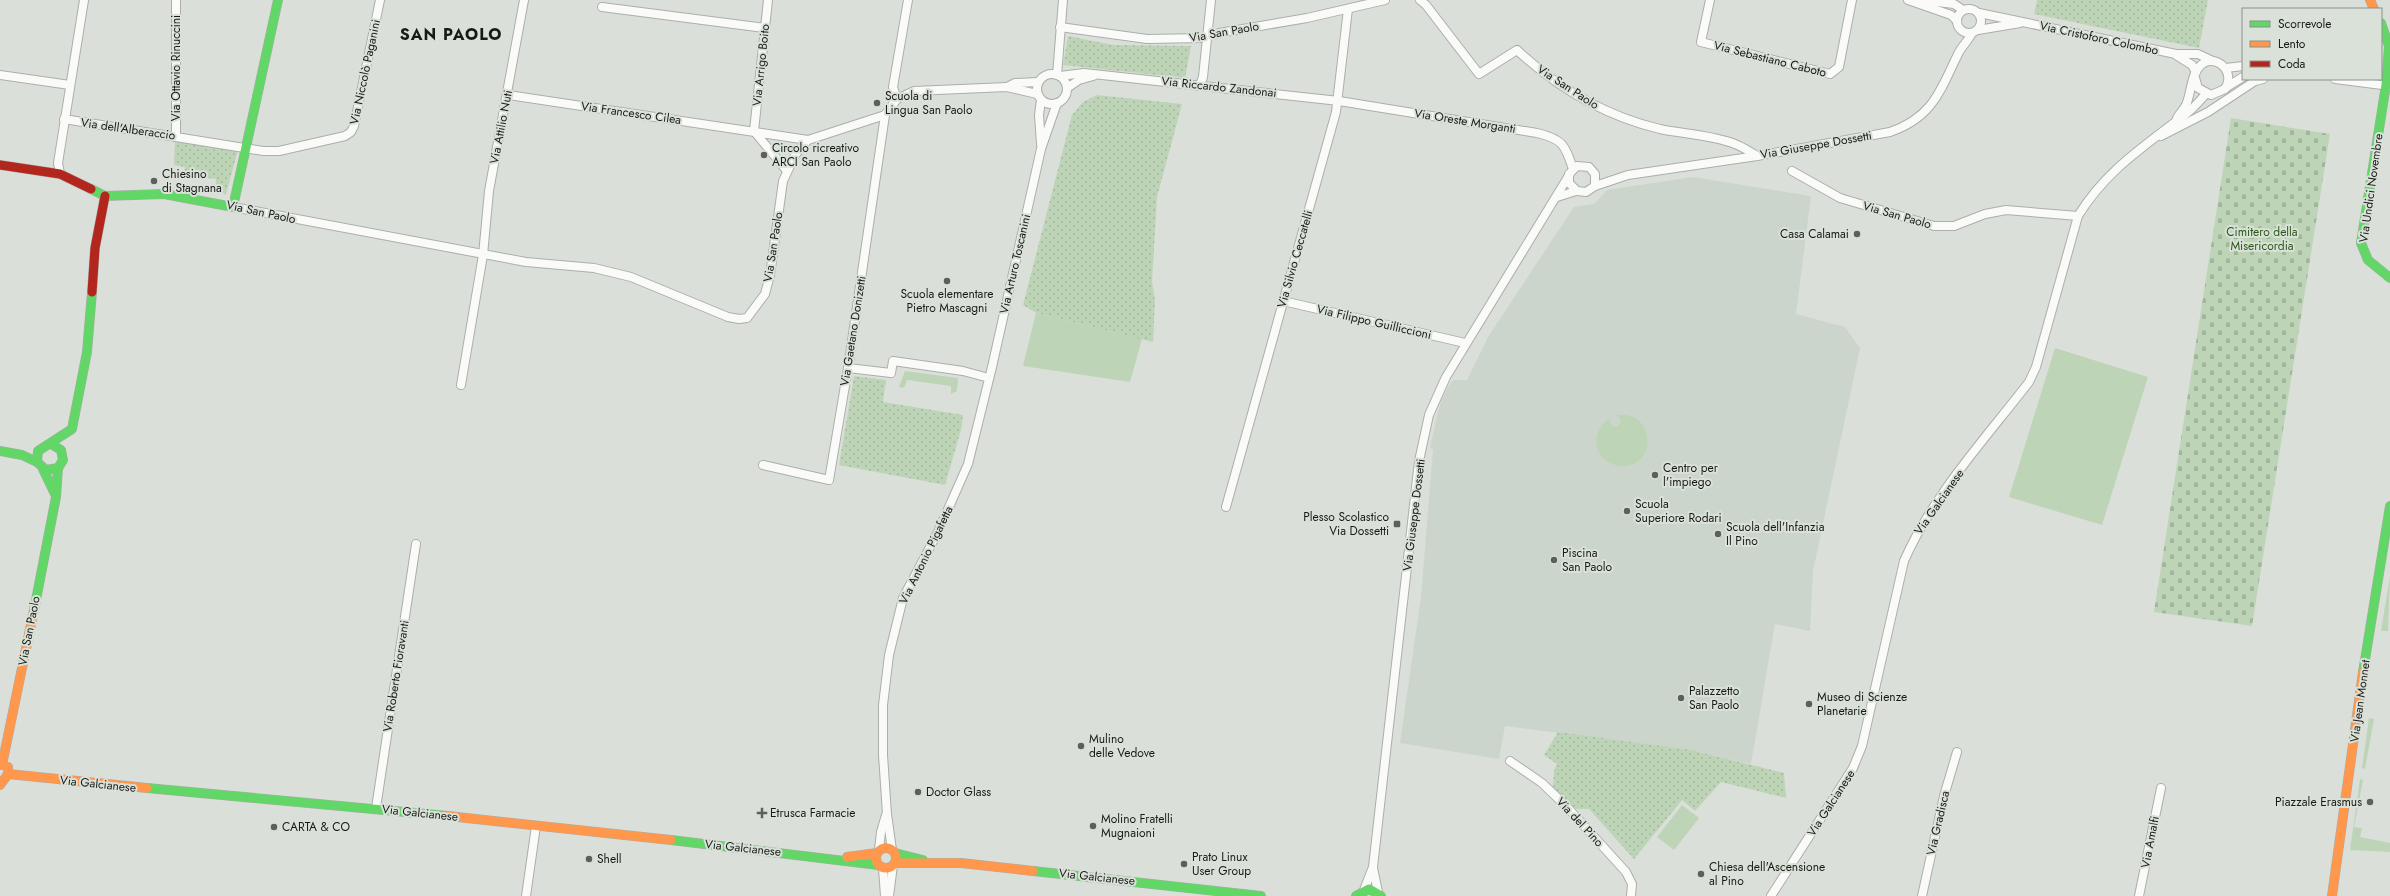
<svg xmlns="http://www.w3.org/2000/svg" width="2390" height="896" font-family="Jost,sans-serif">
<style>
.built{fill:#ccd5cb}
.green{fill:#bdd5b6}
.cemetery{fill:url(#cemetery-stones)}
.park{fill:url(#park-dots)}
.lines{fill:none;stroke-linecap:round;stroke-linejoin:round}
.street-casing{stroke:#abaeaa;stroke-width:10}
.fast-casing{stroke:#abaeaa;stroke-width:10}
.slow-casing{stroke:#abaeaa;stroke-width:10}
.jam-casing{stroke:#abaeaa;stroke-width:10}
.street{stroke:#fafaf9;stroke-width:8}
.fast{stroke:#63d668;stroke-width:9}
.slow{stroke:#ff974d;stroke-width:9}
.jam{stroke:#b3261e;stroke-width:9}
.poi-dot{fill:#5c5f5b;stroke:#dae1d8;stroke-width:1.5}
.labels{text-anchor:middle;stroke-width:4;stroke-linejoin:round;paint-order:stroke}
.street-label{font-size:12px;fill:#181a17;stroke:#dae1d8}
.poi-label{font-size:12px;fill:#181a17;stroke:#dae1d8;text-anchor:start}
.park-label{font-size:12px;fill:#2a5817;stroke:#dae1d8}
.district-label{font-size:16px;font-weight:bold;letter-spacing:1px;fill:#181a17;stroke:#dae1d8}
</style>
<defs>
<pattern id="cemetery-stones" width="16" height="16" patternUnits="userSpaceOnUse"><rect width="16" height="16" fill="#bdd5b6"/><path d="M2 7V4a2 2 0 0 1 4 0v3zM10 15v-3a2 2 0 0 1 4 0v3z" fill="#a2b69c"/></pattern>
<pattern id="park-dots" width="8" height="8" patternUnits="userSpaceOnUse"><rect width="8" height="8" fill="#bdd5b6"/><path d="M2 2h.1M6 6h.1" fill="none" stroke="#a2b69c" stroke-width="1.8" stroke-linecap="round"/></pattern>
</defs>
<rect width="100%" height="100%" fill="#dbdfda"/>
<path class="built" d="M 1693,177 L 1811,196 L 1796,314 L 1845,327 L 1860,348 L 1813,571 L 1810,631 L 1775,624 L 1751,764 L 1692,750 L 1505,726 L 1499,759 L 1400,743 L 1421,597 L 1433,450 L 1430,447 L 1440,404 L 1448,387 L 1453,380 L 1467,380 L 1488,337 L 1574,207 L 1594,204 L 1607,190 Z"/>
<g class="green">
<path d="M 1036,313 L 1142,339 L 1130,382 L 1023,366 Z"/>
<path d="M 2055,348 L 2148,377 L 2102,525 L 2009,497 Z"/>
<path d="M 905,371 L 958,378 L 957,391 L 951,394 L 951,386 L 907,380 L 904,388 L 899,387 Z"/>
<path d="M 1617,415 C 1656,410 1658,467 1622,466 C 1615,466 1608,463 1603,458 C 1591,445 1596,427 1610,418 L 1611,426 L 1616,427 L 1619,425 L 1621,421 Z"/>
<path d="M 2390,576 L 2388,631 L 2381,631 Z"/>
<path d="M 2369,718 L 2374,719 L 2365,769 L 2362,768 Z"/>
<path d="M 2360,779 L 2363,780 L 2354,827 L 2362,828 L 2360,837 L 2390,843 L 2390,852 L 2350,850 Z"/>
<path d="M 1682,805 L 1699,818 L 1674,850 L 1657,837 Z"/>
</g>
<path class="cemetery" d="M 2231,118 L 2330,134 L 2252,626 L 2154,612 Z"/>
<g class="park">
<path d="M 2037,0 L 2208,0 L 2199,48 L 2034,14 Z"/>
<path d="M 1068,36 L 1113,45 L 1191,46 L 1185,78 L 1063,65 Z"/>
<path d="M 1097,95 L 1182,104 L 1157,197 L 1152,282 L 1155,300 L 1153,342 L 1036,313 L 1023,305 L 1072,115 L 1083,102 Z"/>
<path d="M 175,141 L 238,150 L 226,194 L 215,192 L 216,179 L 184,175 L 185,167 L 174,165 Z"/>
<path d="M 854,376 L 886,380 L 883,402 L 963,415 L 961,430 L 945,485 L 839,465 Z"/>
<path d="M 1558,732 L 1692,750 L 1784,773 L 1786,798 L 1721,782 L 1695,811 L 1682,800 L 1634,859 L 1589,809 L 1576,809 L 1553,788 L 1554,771 L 1557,764 L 1544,755 Z"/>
</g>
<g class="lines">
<defs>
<g id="street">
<path d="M 768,0 L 754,131 L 787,171"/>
<path d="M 1420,0 L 1426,5 L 1479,74 L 1517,50 C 1559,89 1605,116 1660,129 C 1684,134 1713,135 1735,144 C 1743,147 1750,152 1757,156"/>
<path d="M 1710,0 L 1701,42 L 1830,74 L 1839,67 L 1852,0"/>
<path d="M 1908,0 L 1951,15 L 1957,21"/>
<path d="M 1920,0 L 1954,4 L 1963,10"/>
<path d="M 602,7 L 765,28"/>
<circle cx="1969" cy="21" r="12"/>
<path d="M 1979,13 L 2176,54 L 2198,54 L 2213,61"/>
<path d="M 1060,27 L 1147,39 L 1202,38 L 1219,33 L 1307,18 L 1385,0"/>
<path d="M 1978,30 L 2020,23"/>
<path d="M 2176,55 L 2192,65 L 2196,72"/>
<path d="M 2226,68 L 2243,66"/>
<circle cx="1052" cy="89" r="15"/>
<path d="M 0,75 L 70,85"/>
<path d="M 1057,75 L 1063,0"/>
<path d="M 1060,76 L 1084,73 L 1339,101 L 1537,133 C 1563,139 1565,145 1573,169"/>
<path d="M 2335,79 L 2390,86"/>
<path d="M 1200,85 L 1203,77 L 1211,0"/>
<path d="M 1007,87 L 1015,83 L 1038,82"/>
<path d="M 1067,88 L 1079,80 L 1093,76"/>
<path d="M 2225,88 L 2243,77"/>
<path d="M 508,95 L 808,140"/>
<path d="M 897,99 L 893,87 L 908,0"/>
<path d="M 1041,100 L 1039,115 L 1041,144"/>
<path d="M 2177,118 C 2180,113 2184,109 2186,105 C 2191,94 2191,76 2199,67 C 2213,51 2237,70 2225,89 L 2211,95 L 2198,88 L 2195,78"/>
<path d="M 64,119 L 263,151 L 279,151 L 345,136 L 351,132 L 354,126 L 380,0"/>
<path d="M 176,135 L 176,0"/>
<path d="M 2161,136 L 2208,112 L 2255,81 L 2263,79"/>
<path d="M 1792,171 L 1840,198 L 1934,226 L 1954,226 L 1985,214 L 2006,210 L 2078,216"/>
<path d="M 60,174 L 58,163 L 84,0"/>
<path d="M 1595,186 L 1628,175 L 1757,156 L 1890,132 C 1933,117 1940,91 1958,54 C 1962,46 1968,41 1972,33"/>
<path d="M 1557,197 L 1576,191"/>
<path d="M 233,207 L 526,262 L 594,268 L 631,277 L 728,317 L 739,319 L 747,318 L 765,294 L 770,275 L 783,181 L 795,155 L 808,140 L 885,115 L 897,99 L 914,91 L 1007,87 L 1037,94"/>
<path d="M 1283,301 L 1465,343"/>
<path d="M 848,368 L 891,373 L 893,361 L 963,371 L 989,378"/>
<path d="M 461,385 L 483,255 L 489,191 L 524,0"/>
<path d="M 763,465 L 829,480 L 848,368 L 885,115"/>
<path d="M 1226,507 L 1336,112 L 1348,9"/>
<path d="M 1510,761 L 1542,783 L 1567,807 L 1626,872 L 1632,884 L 1631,896"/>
<path d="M 376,808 L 416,544"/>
<path d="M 879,850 L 881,832 L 886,815"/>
<path d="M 892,850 L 887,814 L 883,755 L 883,705 L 889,655 L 903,598 L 938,532 L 968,464 L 992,367 L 1041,149 L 1057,103"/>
<path d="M 883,868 L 885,896"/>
<path d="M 1373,868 L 1378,892"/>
<path d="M 1364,890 L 1373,867 L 1419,461 L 1429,415 L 1446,377 L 1571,172 L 1577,166 L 1589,167 L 1595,174 L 1595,186 L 1586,192 L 1577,191 L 1569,183 L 1569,174"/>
<path d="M 526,896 L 536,826"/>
<path d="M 889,896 L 893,865"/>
<path d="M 1771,896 L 1853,768 L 1862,746 L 1904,561 C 1933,495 1985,439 2029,382 L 2036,367 L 2078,216 C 2106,170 2145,146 2187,113 C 2194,108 2200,100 2206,94"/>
<path d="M 1922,896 L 1944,796 L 1957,752"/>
<path d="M 2139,896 L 2161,788"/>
</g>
<g id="fast">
<path d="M 2381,23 L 2389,46 L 2386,85 L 2361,243 L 2368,260 L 2390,278"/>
<path d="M 91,189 L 105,196 L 164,194 L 233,207 L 278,0"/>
<path d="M 51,444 L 61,450 L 63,460 L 58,468 L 46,470 L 37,462 L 38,451 L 72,429 L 87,352 L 92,292"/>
<path d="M 0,451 L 22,455 L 37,462"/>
<path d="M 43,469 L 56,496"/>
<path d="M 35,605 L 56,497 L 58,468"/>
<path d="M 2363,672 L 2390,506"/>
<path d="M 147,788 L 448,816"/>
<path d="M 671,840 L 878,865"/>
<path d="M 895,853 L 923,860"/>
<path d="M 1033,871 L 1261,896"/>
<path d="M 1356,896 L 1369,889 L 1381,896"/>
</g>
<g id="slow">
<path d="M 2370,0 L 2374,9"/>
<path d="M 2,765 L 35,605"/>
<path d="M 8,774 L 147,788"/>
<path d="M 0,785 L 8,774 L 8,767"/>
<path d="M 448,816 L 671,840"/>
<circle cx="886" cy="858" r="10"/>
<path d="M 847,857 L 877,853"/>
<path d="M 895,863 L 961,863 L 1033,871"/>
<path d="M 2332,896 L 2363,672"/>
</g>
<g id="jam">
<path d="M 0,165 L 60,174 L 91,189"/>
<path d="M 92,292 L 95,248 L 105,196"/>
</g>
</defs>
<use href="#street" class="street-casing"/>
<use href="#fast" class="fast-casing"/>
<use href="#slow" class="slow-casing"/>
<use href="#jam" class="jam-casing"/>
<use href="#street" class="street"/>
<use href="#fast" class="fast"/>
<use href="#slow" class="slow"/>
<use href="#jam" class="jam"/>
</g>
<g class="poi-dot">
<circle cx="877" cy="103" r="4"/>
<circle cx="764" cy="155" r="4"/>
<circle cx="154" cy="181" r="4"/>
<circle cx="1857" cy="234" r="4"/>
<circle cx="947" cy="281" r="4"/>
<circle cx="1655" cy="475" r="4"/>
<circle cx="1627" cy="511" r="4"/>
<rect x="1393" y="520" width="8" height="8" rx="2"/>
<circle cx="1718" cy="534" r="4"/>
<circle cx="1554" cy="560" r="4"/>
<circle cx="1681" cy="698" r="4"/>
<circle cx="1809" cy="704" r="4"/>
<circle cx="1081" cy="746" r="4"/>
<circle cx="918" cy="792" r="4"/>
<circle cx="2370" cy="802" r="4"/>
<path d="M760 807h4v4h4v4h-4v4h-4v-4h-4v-4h4z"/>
<circle cx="1093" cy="826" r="4"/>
<circle cx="274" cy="827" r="4"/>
<circle cx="589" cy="859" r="4"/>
<circle cx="1184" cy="864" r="4"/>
<circle cx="1701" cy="874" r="4"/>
</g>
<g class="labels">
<g class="street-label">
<text transform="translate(1224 32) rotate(-10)" y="4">Via San Paolo</text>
<text transform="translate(2099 38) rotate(12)" y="4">Via Cristoforo Colombo</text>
<text transform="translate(1770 59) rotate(14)" y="4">Via Sebastiano Caboto</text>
<text transform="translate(761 65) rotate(-84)" y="4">Via Arrigo Boito</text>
<text transform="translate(176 68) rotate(-90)" y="4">Via Ottavio Rinuccini</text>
<text transform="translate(365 72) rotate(-78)" y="4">Via Niccolò Paganini</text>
<text transform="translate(1219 87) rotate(6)" y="4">Via Riccardo Zandonai</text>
<text transform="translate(1568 87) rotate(33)" y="4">Via San Paolo</text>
<text transform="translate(631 113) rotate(8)" y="4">Via Francesco Cilea</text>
<text transform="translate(1465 121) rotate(9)" y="4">Via Oreste Morganti</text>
<text transform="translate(501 127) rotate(-79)" y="4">Via Attilio Nuti</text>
<text transform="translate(128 129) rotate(8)" y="4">Via dell'Alberaccio</text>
<text transform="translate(1816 145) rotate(-10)" y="4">Via Giuseppe Dossetti</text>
<text transform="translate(2371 188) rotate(-82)" y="4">Via Undici Novembre</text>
<text transform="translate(261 212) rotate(12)" y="4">Via San Paolo</text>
<text transform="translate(1897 215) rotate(16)" y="4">Via San Paolo</text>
<text transform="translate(773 247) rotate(-81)" y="4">Via San Paolo</text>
<text transform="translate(1295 259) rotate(-74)" y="4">Via Silvio Ceccatelli</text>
<text transform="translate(1015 264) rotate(-77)" y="4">Via Arturo Toscanini</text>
<text transform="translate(1374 322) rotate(13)" y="4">Via Filippo Guilliccioni</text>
<text transform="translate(853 331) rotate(-81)" y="4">Via Gaetano Donizetti</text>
<text transform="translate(1939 502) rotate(-55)" y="4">Via Galcianese</text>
<text transform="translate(1414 515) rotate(-83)" y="4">Via Giuseppe Dossetti</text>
<text transform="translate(926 555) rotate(-64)" y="4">Via Antonio Pigafetta</text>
<text transform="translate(29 631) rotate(-79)" y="4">Via San Paolo</text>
<text transform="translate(396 676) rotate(-81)" y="4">Via Roberto Fioravanti</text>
<text transform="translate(2360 701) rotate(-82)" y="4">Via Jean Monnet</text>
<text transform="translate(98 784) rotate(6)" y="4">Via Galcianese</text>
<text transform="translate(1831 803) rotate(-57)" y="4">Via Galcianese</text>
<text transform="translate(420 813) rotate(6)" y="4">Via Galcianese</text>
<text transform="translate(1580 822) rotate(47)" y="4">Via del Pino</text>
<text transform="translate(1938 823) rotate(-77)" y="4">Via Gradisca</text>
<text transform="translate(2150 842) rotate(-79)" y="4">Via Amalfi</text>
<text transform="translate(743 848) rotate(6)" y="4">Via Galcianese</text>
<text transform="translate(1097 877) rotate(6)" y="4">Via Galcianese</text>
</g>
<g class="poi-label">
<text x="885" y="100">Scuola di<tspan x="885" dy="14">Lingua San Paolo</tspan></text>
<text x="772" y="152">Circolo ricreativo<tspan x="772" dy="14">ARCI San Paolo</tspan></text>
<text x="162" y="178">Chiesino<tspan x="162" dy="14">di Stagnana</tspan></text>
<text x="1849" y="238" text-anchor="end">Casa Calamai</text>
<text x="947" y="298" text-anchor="middle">Scuola elementare<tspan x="947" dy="14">Pietro Mascagni</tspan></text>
<text x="1663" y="472">Centro per<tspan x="1663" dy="14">l'impiego</tspan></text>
<text x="1635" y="508">Scuola<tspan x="1635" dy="14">Superiore Rodari</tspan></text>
<text x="1389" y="521" text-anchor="end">Plesso Scolastico<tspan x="1389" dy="14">Via Dossetti</tspan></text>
<text x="1726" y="531">Scuola dell'Infanzia<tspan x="1726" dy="14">Il Pino</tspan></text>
<text x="1562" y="557">Piscina<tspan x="1562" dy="14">San Paolo</tspan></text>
<text x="1689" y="695">Palazzetto<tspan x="1689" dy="14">San Paolo</tspan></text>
<text x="1817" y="701">Museo di Scienze<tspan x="1817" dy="14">Planetarie</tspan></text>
<text x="1089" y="743">Mulino<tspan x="1089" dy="14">delle Vedove</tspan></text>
<text x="926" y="796">Doctor Glass</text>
<text x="2362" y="806" text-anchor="end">Piazzale Erasmus</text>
<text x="770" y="817">Etrusca Farmacie</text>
<text x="1101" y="823">Molino Fratelli<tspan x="1101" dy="14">Mugnaioni</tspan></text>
<text x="282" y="831">CARTA &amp; CO</text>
<text x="1192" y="861">Prato Linux<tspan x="1192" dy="14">User Group</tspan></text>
<text x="597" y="863">Shell</text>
<text x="1709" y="871">Chiesa dell'Ascensione<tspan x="1709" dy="14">al Pino</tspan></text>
</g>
<g class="park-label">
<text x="2262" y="236">Cimitero della<tspan x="2262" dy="14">Misericordia</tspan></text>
</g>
<g class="district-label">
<text x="451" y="40">SAN PAOLO</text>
</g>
</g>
<rect x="2242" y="8" width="140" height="72" fill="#dae1d8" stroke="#8c918b"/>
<rect x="2250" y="21" width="20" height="6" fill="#63d668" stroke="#8c918b"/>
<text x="2278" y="28" font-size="12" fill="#181a17">Scorrevole</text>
<rect x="2250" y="41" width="20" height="6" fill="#ff974d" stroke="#8c918b"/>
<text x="2278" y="48" font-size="12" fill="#181a17">Lento</text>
<rect x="2250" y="61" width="20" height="6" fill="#b3261e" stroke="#8c918b"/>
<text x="2278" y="68" font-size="12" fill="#181a17">Coda</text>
</svg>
